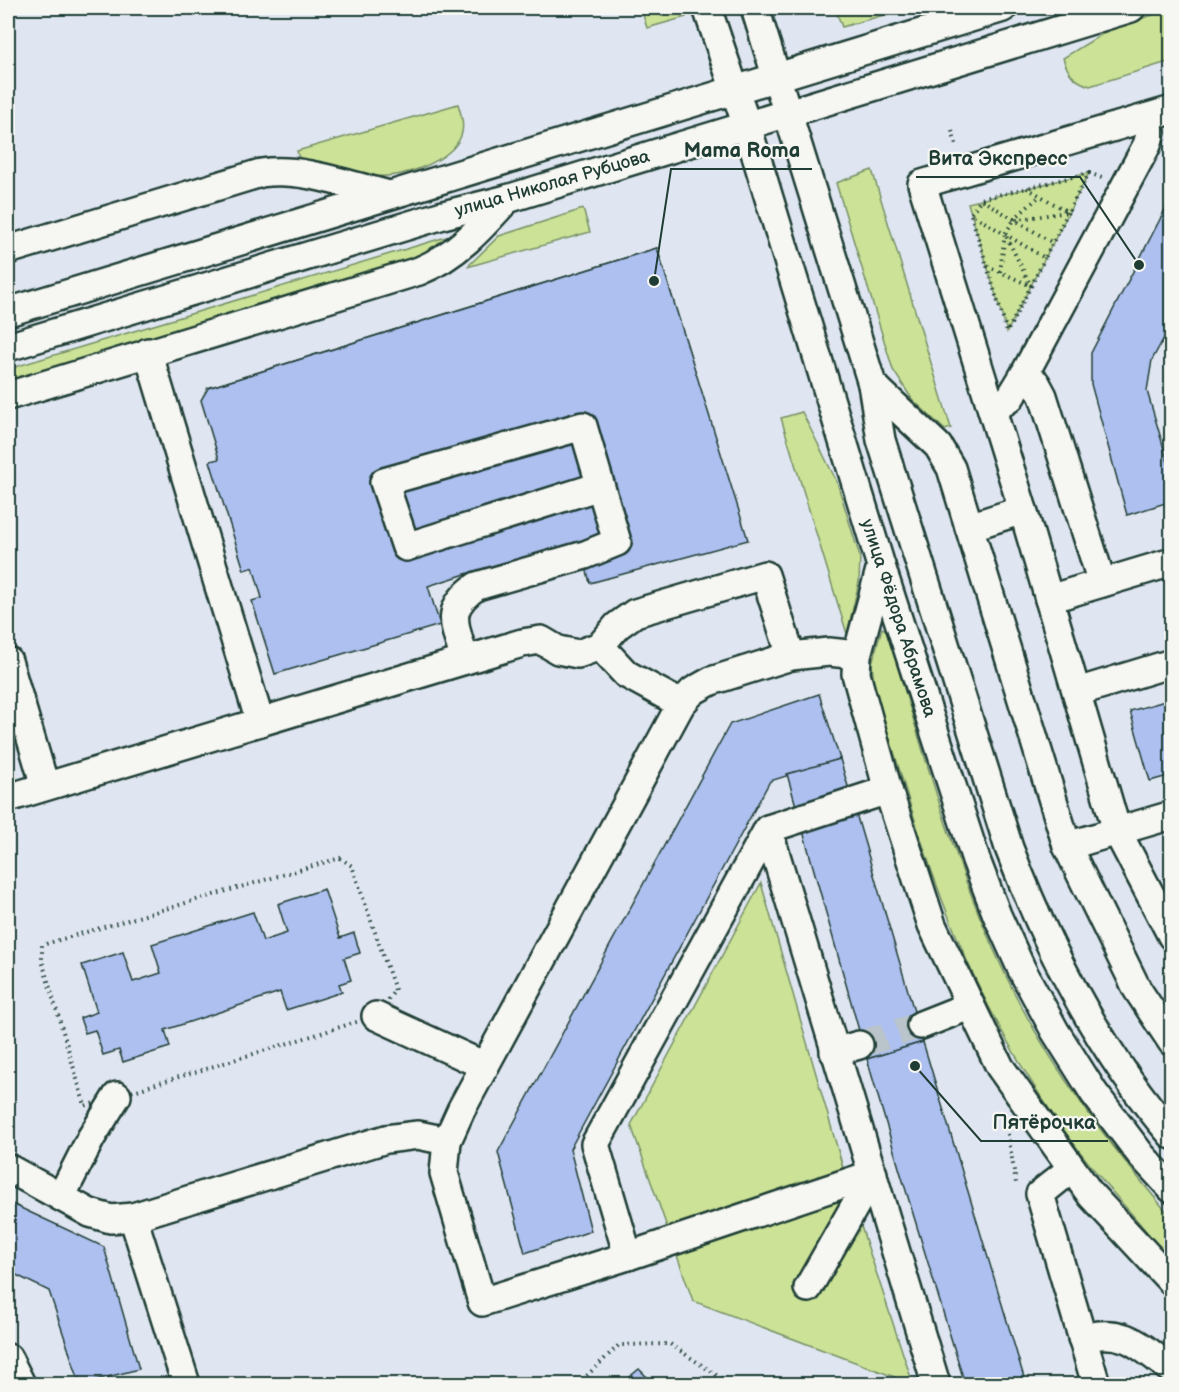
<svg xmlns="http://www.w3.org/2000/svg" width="1179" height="1392" font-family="'Balsamiq Sans',sans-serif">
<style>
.green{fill:#cbe297;stroke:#759066;stroke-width:1.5}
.building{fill:#aec0f0;stroke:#1f3d34;stroke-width:1.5}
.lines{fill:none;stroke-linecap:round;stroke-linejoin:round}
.minor-tunnel{stroke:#b9c4cb;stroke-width:27;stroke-dasharray:27 14;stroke-linecap:butt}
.minor-casing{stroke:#1f3d34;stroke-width:32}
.path{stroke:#1f3d34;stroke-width:4;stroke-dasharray:1.5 4.5;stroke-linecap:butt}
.minor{stroke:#f6f6f2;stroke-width:27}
.labels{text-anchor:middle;stroke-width:4.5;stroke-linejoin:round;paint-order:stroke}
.street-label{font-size:18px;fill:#1f3d34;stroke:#f6f6f2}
.leader{fill:none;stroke:#1f3d34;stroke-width:2}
.callout-dot{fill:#1f3d34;stroke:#f6f6f2;stroke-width:2}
.callout-label{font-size:20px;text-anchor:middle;font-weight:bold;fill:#1f3d34;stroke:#f6f6f2;stroke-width:4.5;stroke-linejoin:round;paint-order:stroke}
</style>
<rect width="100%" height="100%" fill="#e0e6f1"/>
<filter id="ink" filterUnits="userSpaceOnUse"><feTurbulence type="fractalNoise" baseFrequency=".0167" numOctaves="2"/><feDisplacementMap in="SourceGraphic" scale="12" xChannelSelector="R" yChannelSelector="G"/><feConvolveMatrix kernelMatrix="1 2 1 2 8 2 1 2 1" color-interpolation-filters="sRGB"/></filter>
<g filter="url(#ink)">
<g class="green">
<path d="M 641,8 L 683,8 L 686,17 L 647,28 Z"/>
<path d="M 835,8 L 908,8 L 842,27 Z"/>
<path d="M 1171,9 L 1171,61 L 1090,86 C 1074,81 1068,74 1063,58 L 1112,28 Z"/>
<path d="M 458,104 C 461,114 465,125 461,136 C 451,161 402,179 376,176 C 351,173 324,164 299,158 L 297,151 Z"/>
<path d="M 872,170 L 951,428 L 945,430 L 912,399 L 893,370 L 836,183 Z"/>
<path d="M 1089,173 L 1007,332 L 968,203 Z"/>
<path d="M 583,209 L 590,232 L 467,267 L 499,236 Z"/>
<path d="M 446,237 L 447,240 L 420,258 L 8,384 L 8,369 Z"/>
<path d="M 802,412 L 837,482 L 860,557 L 859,582 L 847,634 L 781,418 Z"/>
<path d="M 882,628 L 886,630 C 923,746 953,867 1007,978 C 1049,1066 1108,1143 1171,1217 L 1171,1258 C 1156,1244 1143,1227 1129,1211 C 1058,1132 1000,1040 959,942 C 924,860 901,772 874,687 L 872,663 Z"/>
<path d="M 761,883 L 852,1199 L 913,1384 L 693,1301 L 631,1125 Z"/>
</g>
<g class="building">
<path d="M 1172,196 L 1172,323 L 1152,360 L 1147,391 L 1172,476 L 1172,501 L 1127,515 L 1091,384 L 1091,353 Z"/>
<path d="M 657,248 L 737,507 L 663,530 L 596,313 L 512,339 L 526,386 L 392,427 L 378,381 L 286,410 L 352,625 L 287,646 L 208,388 Z"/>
<path d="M 657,248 L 748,540 L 590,583 L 586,567 L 480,599 L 472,572 L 428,586 L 440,625 L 275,674 L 252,601 L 262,598 L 253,567 L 244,570 L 210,461 L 219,459 L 201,400 L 208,388 Z"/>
<path d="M 819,694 L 840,759 L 770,781 L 570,1149 L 591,1231 L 525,1253 L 498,1152 L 730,724 Z"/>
<path d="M 1172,699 L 1172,775 L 1150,781 L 1130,711 Z"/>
<path d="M 840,759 L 923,1042 L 867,1059 L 787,774 Z"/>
<path d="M 324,889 L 340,938 L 354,933 L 360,953 L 344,958 L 351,980 L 339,984 L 342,992 L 286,1010 L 280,992 L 165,1030 L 170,1047 L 123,1062 L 119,1050 L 103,1055 L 95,1030 L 85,1033 L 80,1018 L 97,1012 L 82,965 L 123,952 L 133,982 L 161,973 L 152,944 L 253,912 L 263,941 L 287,933 L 278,904 Z"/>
<path d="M 923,1042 L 1026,1384 L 965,1384 L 900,1171 L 867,1059 Z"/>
<path d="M 8,1202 L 104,1247 L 139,1369 L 80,1384 L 49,1291 L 8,1271 Z"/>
<path d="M 639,1369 L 654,1384 L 621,1384 Z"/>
</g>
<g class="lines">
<path class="minor-tunnel" d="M 859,1045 L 921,1025"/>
<defs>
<g id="minor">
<path d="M 707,8 L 747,126 L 881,566 L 976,860 L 997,915 L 1022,970 L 1055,1031 L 1094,1093 L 1141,1155 L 1172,1189"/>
<path d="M 755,8 L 872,384 L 881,440 L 1009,848 C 1048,950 1099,1051 1172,1135"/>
<path d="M 1172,110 L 922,184 L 1023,510 L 1117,831 L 1172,936"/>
<path d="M 8,250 L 261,173 C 303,167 348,185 389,195"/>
<path d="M 8,312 L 1003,8"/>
<path d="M 8,347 L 443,215 L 507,199 L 1131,8"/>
<path d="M 148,352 L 260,722"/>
<path d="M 1024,375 L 1036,383 L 1043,396 L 1102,583"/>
<path d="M 872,384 L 938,446 L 951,468 L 1067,846 L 1137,989 L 1172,1042"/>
<path d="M 8,396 L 419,271 C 456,256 481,228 507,199"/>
<path d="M 992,410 L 1010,398 L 1024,375 L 1147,145 L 1151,132 L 1147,118"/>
<path d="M 969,527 L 1023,510"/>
<path d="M 881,566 L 857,655 L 856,674 L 888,790 L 932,925 L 1000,1067 L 1091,1195 L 1172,1282"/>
<path d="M 1049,599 L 1172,562"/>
<path d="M 600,646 L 626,674 L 681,704"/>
<path d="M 465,660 C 455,626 443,609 477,586 L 585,555 L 617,542 L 583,426 L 384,482 L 406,547 L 600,486"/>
<path d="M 8,661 L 45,786"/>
<path d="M 1077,692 L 1172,663"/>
<path d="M 8,798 L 522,643 L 541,640 L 558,650 L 578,654 L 600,646 L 617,626 L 635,613 L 765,575 L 791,656"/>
<path d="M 768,829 L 936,1384"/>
<path d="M 1067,846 L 1172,815"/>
<path d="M 376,1016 L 485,1066"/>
<path d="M 921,1025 L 969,1006"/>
<path d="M 834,1052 L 859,1045"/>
<path d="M 8,1168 L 90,1213 L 111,1219 L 133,1217"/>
<path d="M 1071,1169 L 1040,1194 L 1096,1384"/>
<path d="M 61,1197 L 91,1138 L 117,1096"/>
<path d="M 628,1256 L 595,1144 L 768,829 L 888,790"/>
<path d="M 808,1288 L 873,1174 L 628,1256 L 482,1302 L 444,1173 L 447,1141 L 461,1110 L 681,704 L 693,691 L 711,681 L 791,656 L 829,652 L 857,655"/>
<path d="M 1082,1338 C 1125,1327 1139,1345 1172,1370"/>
<path d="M 8,1358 L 21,1384"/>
<path d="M 186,1384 L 133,1217 L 386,1139 L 418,1135 L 447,1141"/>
</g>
</defs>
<use href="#minor" class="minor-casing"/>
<g class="path">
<path d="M 952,131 L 957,147"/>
<path d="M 1089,173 L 1102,178"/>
<path d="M 1027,188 L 1068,212 L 1045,258 L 971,214 L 981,199 Z"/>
<path d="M 982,200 L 1053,243"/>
<path d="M 971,215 L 987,266 L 1031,286 L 1045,258"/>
<path d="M 1014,219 L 1040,196"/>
<path d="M 987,266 L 1007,332 L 1031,286 L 1005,234 L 1014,220 L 1068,212 L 1089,173 L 1027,188"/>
<path d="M 1000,272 L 1005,234"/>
<path d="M 340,858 L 352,866 L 395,990 L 376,1016 L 85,1106 L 42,961 L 42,945 Z"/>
<path d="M 1006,1122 L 1016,1183"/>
<path d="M 578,1384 L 619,1345 L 670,1344 L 730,1384"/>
</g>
<use href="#minor" class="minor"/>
</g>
</g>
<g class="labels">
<g class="street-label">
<text transform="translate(552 183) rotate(-16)" y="6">улица Николая Рубцова</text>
<text transform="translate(899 618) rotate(72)" y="6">улица Фёдора Абрамова</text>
</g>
</g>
<path class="leader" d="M654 281L671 169H812M1139 265L1080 177H916M915 1066L981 1141H1108"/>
<g class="callout-dot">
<circle cx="654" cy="281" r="6"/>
<circle cx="1139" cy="265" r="6"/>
<circle cx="915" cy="1066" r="6"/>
</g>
<g class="callout-label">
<text x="742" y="157">Mama Roma</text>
<text x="998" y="165">Вита Экспресс</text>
<text x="1044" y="1129">Пятёрочка</text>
</g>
<rect width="1179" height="1392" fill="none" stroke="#f6f6f2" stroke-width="30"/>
<rect x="15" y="15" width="1149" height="1362" fill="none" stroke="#1f3d34" stroke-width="2" filter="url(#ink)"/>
</svg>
